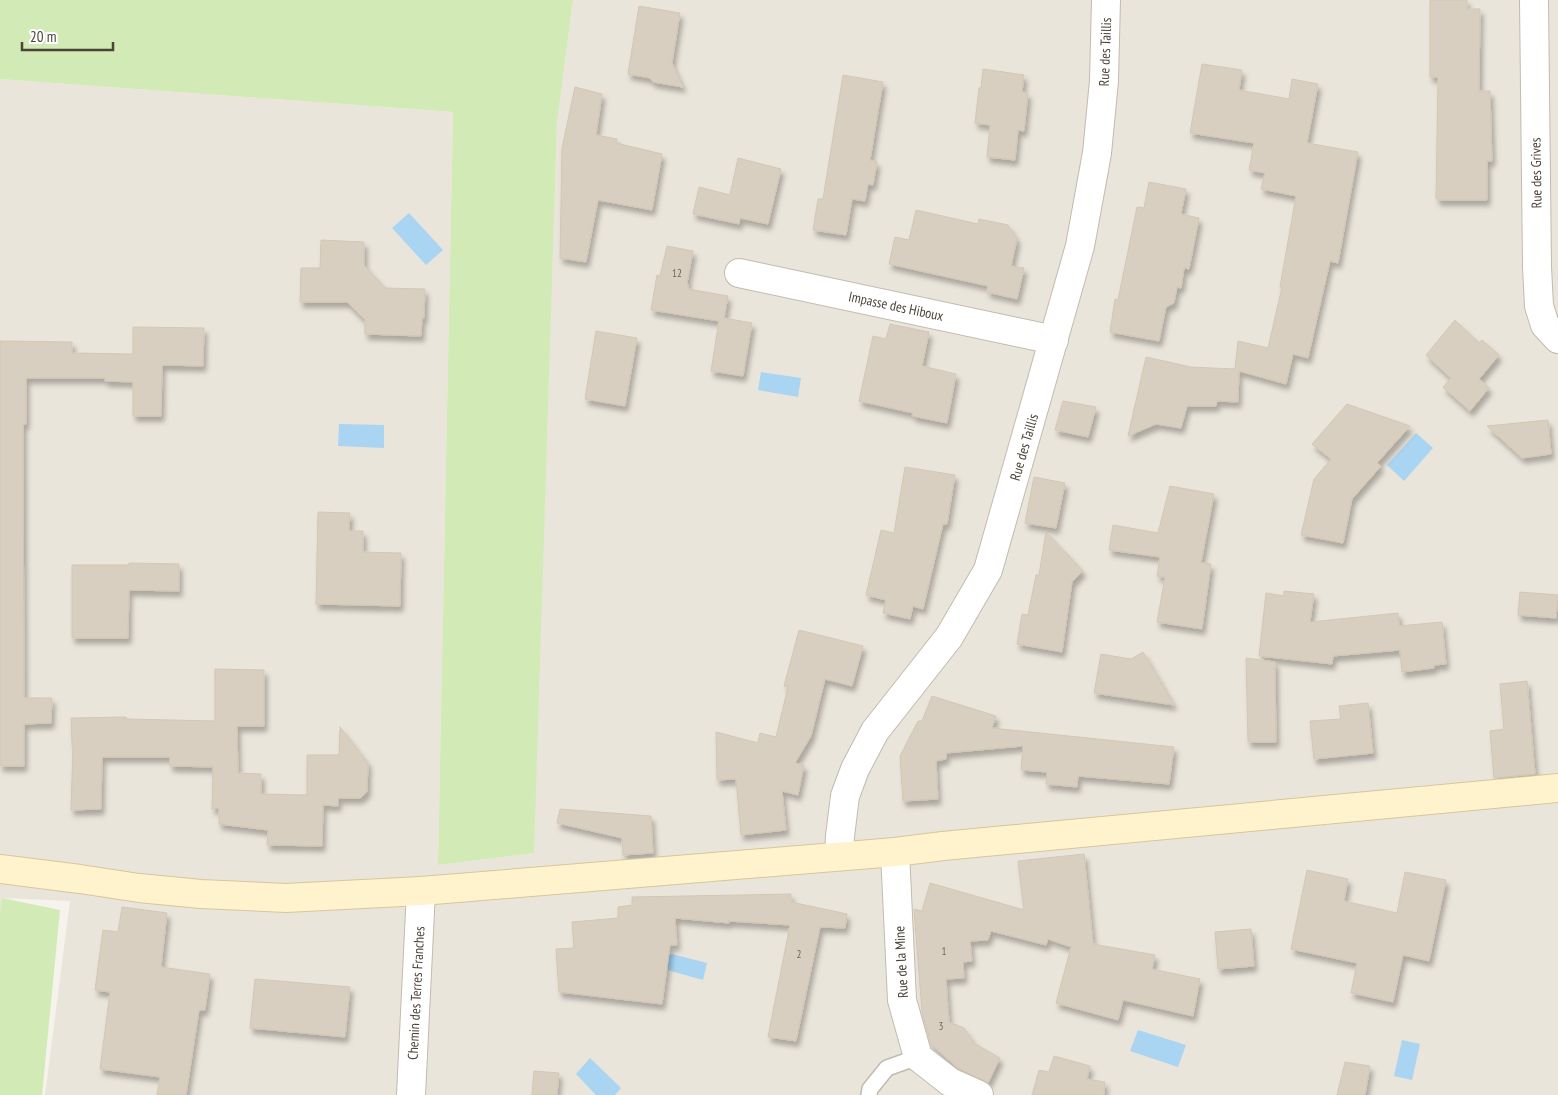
<svg xmlns="http://www.w3.org/2000/svg" width="1558" height="1095" font-family="'PT Sans Narrow',sans-serif">
<style>
.residential{fill:#eae5da}
.green{fill:#d2eab5}
.water{fill:#a9d4f2}
.building{fill:#d8cfc1;stroke:#d3c7b4;filter:url(#shadow)}
.lines{fill:none;stroke-linecap:round;stroke-linejoin:round}
.lane-casing{stroke:#c2bbae;stroke-width:18}
.street-casing{stroke:#c2bbae;stroke-width:30}
.secondary-casing{stroke:#d6c79b;stroke-width:30}
.lane{stroke:#fff;stroke-width:15}
.street{stroke:#fff;stroke-width:28}
.secondary{stroke:#fff3cd;stroke-width:28}
.labels{text-anchor:middle;stroke-width:4;stroke-linejoin:round;paint-order:stroke}
.number-label{font-size:11px;fill:#6e675b}
.street-label{font-size:14px;fill:#4b4439;stroke:#fff}
</style>
<defs>
<filter id="shadow"><feDropShadow dx="3" dy="5.5" stdDeviation="2.5" flood-color="#0004"/></filter>
</defs>
<rect width="100%" height="100%" fill="#f6f3ec"/>
<path class="residential" d="M 573,0 L 1558,0 L 1558,1095 L 45,1095 L 70,901 L 3,898 L 0,914 L 0,79 L 453,112 L 438,865 L 533,853 L 557,123 Z"/>
<g class="green">
<path d="M 0,0 L 573,0 L 557,123 L 534,853 L 438,865 L 453,112 L 0,79 Z"/>
<path d="M 2,898 L 60,910 L 42,1095 L 0,1095 L 0,912 Z"/>
</g>
<g class="water">
<path d="M 409,213 L 443,250 L 426,265 L 392,228 Z"/>
<path d="M 761,372 L 801,378 L 798,397 L 758,390 Z"/>
<path d="M 339,424 L 384,425 L 384,448 L 338,446 Z"/>
<path d="M 1416,433 L 1433,448 L 1404,481 L 1387,465 Z"/>
<path d="M 672,954 L 707,963 L 703,980 L 667,970 L 668,968 L 665,967 L 668,955 Z"/>
<path d="M 1138,1030 L 1186,1045 L 1178,1067 L 1130,1051 Z"/>
<path d="M 1402,1040 L 1420,1044 L 1412,1080 L 1394,1076 Z"/>
<path d="M 590,1058 L 621,1088 L 615,1095 L 596,1095 L 576,1074 Z"/>
</g>
<g class="building">
<path d="M 1430,0 L 1467,0 L 1467,9 L 1480,9 L 1479,91 L 1490,91 L 1492,161 L 1487,161 L 1487,200 L 1438,200 L 1438,198 L 1436,198 L 1438,77 L 1430,77 Z"/>
<path d="M 639,6 L 680,13 L 672,63 L 683,87 L 653,82 L 650,78 L 628,74 Z"/>
<path d="M 1202,64 L 1242,70 L 1239,90 L 1289,99 L 1292,79 L 1318,84 L 1307,143 L 1358,152 L 1338,263 L 1330,261 L 1308,358 L 1293,354 L 1286,384 L 1239,371 L 1238,402 L 1217,401 L 1216,406 L 1187,406 L 1181,428 L 1156,424 L 1128,436 L 1146,357 L 1191,367 L 1235,369 L 1238,341 L 1268,348 L 1282,287 L 1280,287 L 1296,196 L 1261,189 L 1265,173 L 1249,170 L 1254,143 L 1190,133 Z"/>
<path d="M 983,69 L 1024,75 L 1022,92 L 1028,93 L 1024,131 L 1018,130 L 1015,160 L 987,157 L 990,125 L 975,123 L 979,88 L 981,88 Z"/>
<path d="M 843,75 L 883,82 L 870,160 L 877,162 L 873,185 L 868,184 L 865,201 L 852,199 L 846,235 L 813,230 L 818,199 L 823,199 Z"/>
<path d="M 575,87 L 602,94 L 596,135 L 617,139 L 616,143 L 662,154 L 652,210 L 598,200 L 586,262 L 560,258 L 562,148 Z"/>
<path d="M 738,158 L 781,169 L 768,224 L 740,218 L 739,224 L 693,214 L 699,187 L 730,195 Z"/>
<path d="M 1149,182 L 1186,189 L 1181,214 L 1199,218 L 1189,269 L 1184,268 L 1181,288 L 1177,287 L 1174,303 L 1166,307 L 1159,341 L 1110,332 L 1115,299 L 1118,300 L 1137,207 L 1144,208 Z"/>
<path d="M 916,210 L 978,224 L 979,219 L 1008,225 L 1017,239 L 1011,266 L 1024,268 L 1017,299 L 987,292 L 988,286 L 889,264 L 895,237 L 909,240 Z"/>
<path d="M 321,240 L 364,242 L 364,265 L 385,288 L 425,289 L 424,318 L 422,318 L 421,336 L 365,334 L 365,320 L 347,302 L 300,302 L 301,268 L 320,268 Z"/>
<path d="M 667,246 L 693,251 L 687,283 L 688,284 L 688,289 L 728,296 L 724,318 L 752,323 L 743,376 L 711,371 L 719,321 L 651,310 L 657,275 L 660,276 Z"/>
<path d="M 1455,320 L 1479,343 L 1482,340 L 1499,355 L 1479,379 L 1489,388 L 1470,411 L 1443,387 L 1451,378 L 1426,355 Z"/>
<path d="M 890,324 L 929,332 L 922,366 L 956,374 L 947,423 L 912,416 L 913,413 L 859,401 L 873,336 L 886,339 Z"/>
<path d="M 133,327 L 204,328 L 203,366 L 162,365 L 161,416 L 133,416 L 133,382 L 105,381 L 105,378 L 26,378 L 26,424 L 23,424 L 24,698 L 52,698 L 51,723 L 24,724 L 24,766 L 0,766 L 0,341 L 72,342 L 72,353 L 133,354 Z"/>
<path d="M 596,331 L 637,338 L 625,406 L 585,399 Z"/>
<path d="M 1063,401 L 1096,407 L 1088,437 L 1055,430 Z"/>
<path d="M 1347,404 L 1410,426 L 1377,463 L 1381,466 L 1352,499 L 1343,543 L 1301,535 L 1314,479 L 1331,459 L 1312,444 Z"/>
<path d="M 1548,420 L 1551,454 L 1522,458 L 1487,426 Z"/>
<path d="M 905,467 L 955,475 L 947,524 L 943,524 L 923,609 L 913,606 L 910,619 L 883,613 L 886,600 L 866,595 L 881,530 L 894,533 Z"/>
<path d="M 1034,477 L 1065,483 L 1056,528 L 1025,523 Z"/>
<path d="M 1170,486 L 1214,494 L 1201,563 L 1211,564 L 1202,629 L 1157,622 L 1165,577 L 1157,576 L 1160,557 L 1109,550 L 1113,525 L 1158,533 Z"/>
<path d="M 318,512 L 350,513 L 349,531 L 363,531 L 363,552 L 401,553 L 400,606 L 316,604 Z"/>
<path d="M 1046,532 L 1083,571 L 1072,582 L 1062,652 L 1017,644 L 1022,614 L 1028,615 L 1036,575 L 1039,575 Z"/>
<path d="M 129,563 L 179,564 L 179,591 L 129,590 L 128,638 L 72,638 L 72,565 L 129,565 Z"/>
<path d="M 1284,591 L 1314,594 L 1310,622 L 1398,613 L 1399,626 L 1442,622 L 1446,664 L 1434,665 L 1434,668 L 1402,672 L 1400,650 L 1333,656 L 1332,664 L 1259,656 L 1266,593 L 1284,596 Z"/>
<path d="M 1520,592 L 1558,595 L 1556,618 L 1518,615 Z"/>
<path d="M 799,630 L 863,646 L 852,686 L 825,679 L 811,736 L 795,763 L 804,765 L 798,795 L 782,791 L 786,830 L 741,835 L 736,779 L 717,780 L 716,732 L 758,743 L 760,733 L 776,737 L 788,687 L 784,686 Z"/>
<path d="M 1143,652 L 1174,705 L 1094,693 L 1101,654 L 1131,659 Z"/>
<path d="M 1246,658 L 1275,662 L 1276,742 L 1248,742 Z"/>
<path d="M 215,669 L 264,670 L 264,726 L 237,726 L 238,773 L 261,774 L 261,794 L 307,795 L 307,755 L 339,755 L 340,727 L 368,763 L 367,792 L 360,798 L 338,798 L 338,806 L 323,805 L 322,846 L 267,845 L 268,830 L 219,824 L 219,808 L 212,809 L 213,767 L 170,766 L 170,757 L 102,757 L 101,809 L 71,810 L 73,745 L 72,745 L 71,718 L 126,717 L 127,719 L 215,721 Z"/>
<path d="M 1527,681 L 1535,774 L 1494,778 L 1490,731 L 1504,729 L 1500,684 Z"/>
<path d="M 932,696 L 996,716 L 992,728 L 1174,747 L 1169,784 L 1078,776 L 1077,787 L 1046,784 L 1047,772 L 1021,770 L 1023,746 L 946,753 L 946,759 L 936,761 L 938,799 L 903,801 L 900,756 L 918,721 L 922,721 Z"/>
<path d="M 1368,703 L 1373,753 L 1314,759 L 1310,721 L 1341,719 L 1339,706 Z"/>
<path d="M 560,809 L 651,816 L 653,853 L 623,855 L 622,838 L 557,823 Z"/>
<path d="M 1084,854 L 1093,944 L 1155,955 L 1152,969 L 1200,979 L 1193,1016 L 1123,1000 L 1118,1020 L 1056,1003 L 1071,947 L 1048,939 L 1046,945 L 991,931 L 988,940 L 970,941 L 972,961 L 963,962 L 964,978 L 946,979 L 949,1022 L 964,1028 L 974,1043 L 1000,1058 L 988,1083 L 958,1068 L 931,1044 L 922,1012 L 914,909 L 922,911 L 930,883 L 1024,910 L 1018,861 Z"/>
<path d="M 1307,870 L 1348,879 L 1344,901 L 1397,913 L 1405,872 L 1446,880 L 1429,961 L 1403,955 L 1393,1002 L 1351,993 L 1357,963 L 1291,949 Z"/>
<path d="M 791,894 L 791,902 L 847,914 L 845,928 L 820,927 L 796,1041 L 768,1037 L 790,925 L 728,921 L 729,923 L 675,918 L 677,945 L 670,945 L 662,1004 L 559,992 L 556,949 L 574,948 L 572,922 L 618,918 L 618,907 L 632,905 L 632,897 Z"/>
<path d="M 122,907 L 167,913 L 161,967 L 210,974 L 205,1010 L 199,1010 L 186,1095 L 157,1095 L 160,1077 L 100,1069 L 110,992 L 95,990 L 103,930 L 118,932 Z"/>
<path d="M 1251,929 L 1254,966 L 1218,969 L 1215,932 Z"/>
<path d="M 255,979 L 350,987 L 345,1037 L 250,1028 Z"/>
<path d="M 1054,1056 L 1090,1066 L 1087,1079 L 1105,1082 L 1104,1095 L 1032,1095 L 1039,1070 L 1049,1072 Z"/>
<path d="M 1345,1062 L 1370,1066 L 1365,1095 L 1337,1095 Z"/>
<path d="M 534,1071 L 559,1073 L 557,1095 L 532,1095 Z"/>
</g>
<g class="lines">
<defs>
<path id="lane" d="M 869,1095 L 870,1089 L 887,1068 L 918,1057"/>
<g id="street">
<path d="M 1534,0 L 1537,267 L 1539,306 L 1545,325 L 1558,339"/>
<path d="M 739,273 L 1054,340"/>
<path d="M 895,852 L 902,1000 L 918,1057 L 950,1082 L 979,1095"/>
<path d="M 839,855 L 840,836 L 845,796 L 855,769 L 875,731 L 949,637 L 988,570 L 1080,246 L 1097,153 L 1104,81 L 1106,0"/>
<path d="M 411,1095 L 421,891"/>
</g>
<path id="secondary" d="M 0,869 L 80,879 L 139,888 L 201,894 L 286,898 L 421,891 L 895,852 L 943,846 L 1558,788"/>
</defs>
<use href="#lane" class="lane-casing"/>
<use href="#street" class="street-casing"/>
<use href="#secondary" class="secondary-casing"/>
<use href="#lane" class="lane"/>
<use href="#street" class="street"/>
<use href="#secondary" class="secondary"/>
</g>
<g class="labels">
<g class="number-label">
<text x="677" y="277">12</text>
<text x="944" y="955">1</text>
<text x="799" y="958">2</text>
<text x="941" y="1030">3</text>
</g>
<g class="street-label">
<text transform="translate(1105 52) rotate(-88)" y="5">Rue des Taillis</text>
<text transform="translate(1536 173) rotate(-91)" y="5">Rue des Grives</text>
<text transform="translate(896 306) rotate(12)" y="5">Impasse des Hiboux</text>
<text transform="translate(1024 447) rotate(-74)" y="5">Rue des Taillis</text>
<text transform="translate(901 962) rotate(-93)" y="5">Rue de la Mine</text>
<text transform="translate(416 993) rotate(-87)" y="5">Chemin des Terres Franches</text>
</g>
</g>
<path d="M22 42v8h91v-8" fill="none" stroke="#4b4439" stroke-width="2.5"/>
<text x="30" y="42" font-size="15" fill="#4b4439" stroke="#ffffff" stroke-width="4" paint-order="stroke">20 m</text>
</svg>
